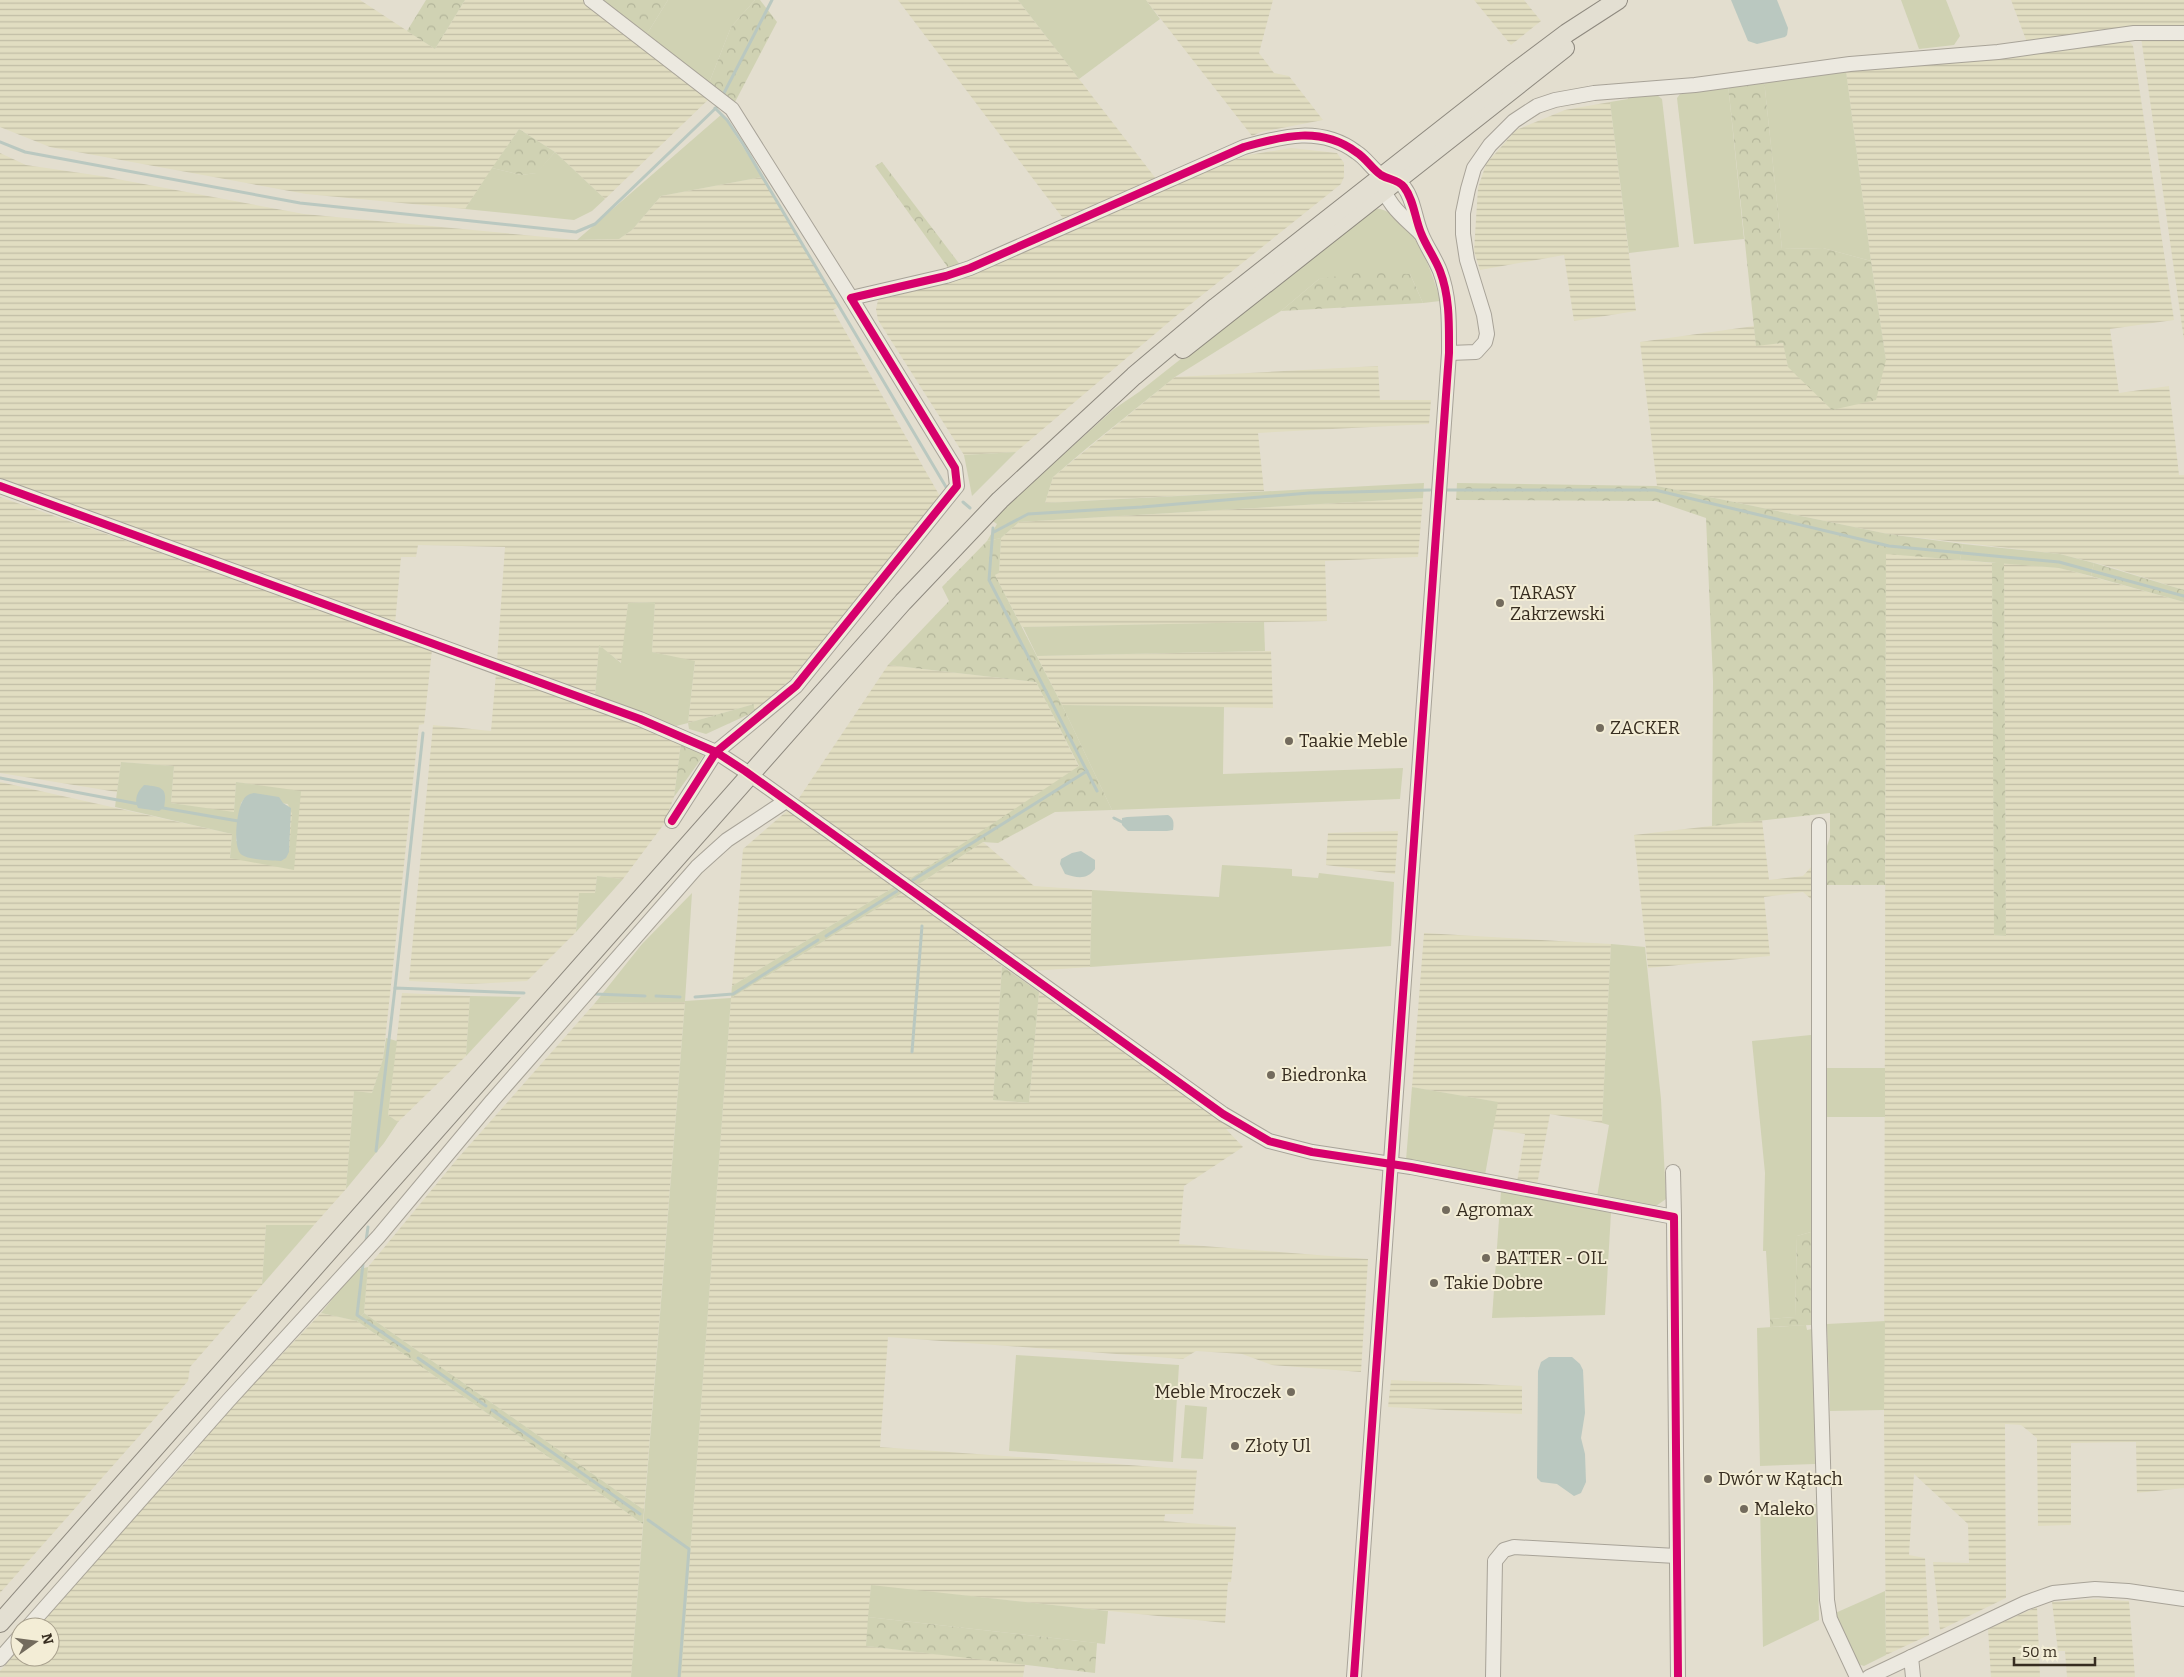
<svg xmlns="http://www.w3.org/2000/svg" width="2184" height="1677" font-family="Bitter,serif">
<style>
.farmland{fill:url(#farmland-rules)}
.grass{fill:#d0d2b3;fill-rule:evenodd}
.forest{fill:url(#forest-crowns)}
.water{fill:#bac8c0}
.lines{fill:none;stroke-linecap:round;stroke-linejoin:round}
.stream{stroke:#bac8c0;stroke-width:3}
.minor-casing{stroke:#a8a398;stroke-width:16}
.major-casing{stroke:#8e897f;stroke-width:20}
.minor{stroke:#ece9e0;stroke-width:14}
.major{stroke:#e3dfd2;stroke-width:18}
.cycleway-casing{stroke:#f3edd6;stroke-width:11}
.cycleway{stroke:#d6006c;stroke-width:8}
.poi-dot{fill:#736b5d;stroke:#f3edd6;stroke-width:2}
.labels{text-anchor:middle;stroke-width:4;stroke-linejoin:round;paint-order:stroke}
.poi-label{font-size:18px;fill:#372d20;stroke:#f3edd6;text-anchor:start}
</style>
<defs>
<pattern id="farmland-rules" width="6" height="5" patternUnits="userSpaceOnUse" patternTransform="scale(1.25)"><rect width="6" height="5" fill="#e1ddc1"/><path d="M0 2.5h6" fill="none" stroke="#c2bea6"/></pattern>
<pattern id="forest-crowns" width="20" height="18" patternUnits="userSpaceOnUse" patternTransform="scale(1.25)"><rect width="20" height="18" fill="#d0d2b3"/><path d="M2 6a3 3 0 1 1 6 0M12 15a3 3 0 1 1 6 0" fill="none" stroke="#b3b59a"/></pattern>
</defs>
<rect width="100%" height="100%" fill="#e3decf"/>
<g class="farmland">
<path d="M 0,0 L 360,0 L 435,49 L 465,0 L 584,0 L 711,97 L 605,199 L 555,152 L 519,129 L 465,209 L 306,194 L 50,147 L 0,127 Z"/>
<path d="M 898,0 L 1018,0 L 1157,180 L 1065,221 Z"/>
<path d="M 1146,0 L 1273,0 L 1259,53 L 1274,73 L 1289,76 L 1323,120 L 1261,132 L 1252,136 Z"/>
<path d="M 1474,0 L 1524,0 L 1541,21 L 1511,45 Z"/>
<path d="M 2011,0 L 2184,0 L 2184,30 L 2028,45 Z"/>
<path d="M 2141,37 L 2184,37 L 2184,340 Z"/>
<path d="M 2127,38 L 2133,46 L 2174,320 L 2110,329 L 2119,393 L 2169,386 L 2179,475 L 2184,475 L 2184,590 L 2111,567 L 2060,554 L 1888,534 L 1657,486 L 1640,342 L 1754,326 L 1756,345 L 1784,343 L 1788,367 L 1886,360 L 1871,261 L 1846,71 Z"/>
<path d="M 1610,102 L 1636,311 L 1574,321 L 1564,255 L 1480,270 L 1474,251 L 1478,188 L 1486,164 L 1516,130 L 1565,110 Z"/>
<path d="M 1291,148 L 1337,153 L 1344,163 L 1344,177 L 1341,184 L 1176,316 L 1016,452 L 964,455 L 878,320 L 876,309 L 878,300 L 962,279 L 1160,187 L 1248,155 Z"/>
<path d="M 0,153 L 26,165 L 101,176 L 304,214 L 577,240 L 619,239 L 632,230 L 661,196 L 762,177 L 840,306 L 833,310 L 941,498 L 791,679 L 754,712 L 754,704 L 688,723 L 695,662 L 652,652 L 655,602 L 628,603 L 622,663 L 599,646 L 595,696 L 497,661 L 505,547 L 418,545 L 416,557 L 401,557 L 395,624 L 0,482 Z"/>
<path d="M 1378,366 L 1380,400 L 1431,400 L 1429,424 L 1258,433 L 1264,491 L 1045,503 L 1053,477 L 1175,377 Z"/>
<path d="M 0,497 L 316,607 L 432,650 L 424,724 L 419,725 L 383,1059 L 372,1093 L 354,1092 L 346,1189 L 314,1225 L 266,1225 L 262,1285 L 190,1367 L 188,1381 L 0,1593 L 0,782 L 232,834 L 230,858 L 301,792 L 236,782 L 234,813 L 171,803 L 174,766 L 121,762 L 117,792 L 0,773 Z"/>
<path d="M 1423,498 L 1418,557 L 1325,561 L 1327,621 L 1022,627 L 995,575 L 999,573 L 1001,538 L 1019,522 Z"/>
<path d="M 1886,553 L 1992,563 L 1994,935 L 2006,936 L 2004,563 L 2060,568 L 2184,602 L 2184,1488 L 2137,1493 L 2136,1442 L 2071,1443 L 2071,1525 L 2038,1526 L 2037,1438 L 2021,1425 L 2005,1424 L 2006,1598 L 1940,1630 L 1933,1562 L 1969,1563 L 1968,1524 L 1914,1474 L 1909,1555 L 1925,1558 L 1929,1635 L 1886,1655 L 1884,1410 Z"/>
<path d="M 1271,651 L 1273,708 L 1062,705 L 1037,656 Z"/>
<path d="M 888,665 L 1036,682 L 1079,767 L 908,880 L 797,801 Z"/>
<path d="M 496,673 L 594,708 L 681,743 L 674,797 L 664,824 L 623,879 L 597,876 L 595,893 L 579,893 L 576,932 L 527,981 L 471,984 L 409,981 L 433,725 L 491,731 Z"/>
<path d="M 788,810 L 894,887 L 732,986 L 743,849 Z"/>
<path d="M 1762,820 L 1769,880 L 1803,876 L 1811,867 L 1811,899 L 1803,892 L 1764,897 L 1770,956 L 1648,968 L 1634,835 Z"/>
<path d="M 1398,831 L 1395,874 L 1326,865 L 1328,833 Z"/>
<path d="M 983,842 L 1034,886 L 1092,890 L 1090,967 L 1032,971 L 916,886 Z"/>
<path d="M 902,893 L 1002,966 L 993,1100 L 1029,1103 L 1039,992 L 1233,1129 L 1226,1129 L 1243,1147 L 1184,1186 L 1179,1244 L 1368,1259 L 1361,1372 L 1272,1365 L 1242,1354 L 1196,1351 L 1183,1359 L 888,1337 L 880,1447 L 1197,1470 L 1193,1514 L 1165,1514 L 1164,1521 L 1236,1527 L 1231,1582 L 1228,1582 L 1225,1623 L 871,1586 L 866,1646 L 1025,1664 L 1023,1677 L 681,1677 L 731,998 Z"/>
<path d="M 1424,933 L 1611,944 L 1602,1123 L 1550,1114 L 1537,1185 L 1517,1182 L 1525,1134 L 1493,1129 L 1497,1102 L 1412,1087 Z"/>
<path d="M 402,993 L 470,996 L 466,1056 L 398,1122 L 388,1115 Z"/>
<path d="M 685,1001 L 644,1510 L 364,1313 L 368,1267 L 458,1158 L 595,1003 Z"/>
<path d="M 321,1313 L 357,1321 L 643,1524 L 631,1677 L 0,1677 L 0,1671 L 20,1648 L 20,1657 L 50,1657 L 50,1627 L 38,1627 L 158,1489 L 166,1484 L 194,1453 L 200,1441 Z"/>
<path d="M 1391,1380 L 1522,1386 L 1522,1414 L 1388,1407 Z"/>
<path d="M 2095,1599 L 2129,1601 L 2135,1677 L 2067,1677 L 2065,1651 L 2058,1651 L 2052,1602 Z"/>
<path d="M 2037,1607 L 2040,1677 L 1991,1677 L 1988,1629 Z"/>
</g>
<g class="grass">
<path d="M 668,0 L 755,0 L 731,27 L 709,83 L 647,34 Z"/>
<path d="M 1018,0 L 1146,0 L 1160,19 L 1079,79 Z"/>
<path d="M 1901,0 L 1946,0 L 1960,36 L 1954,45 L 1919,49 Z"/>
<path d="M 1846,71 L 1871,261 L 1823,248 L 1782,249 L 1764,80 Z"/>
<path d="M 1728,84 L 1744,239 L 1694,244 L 1677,98 L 1684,89 Z"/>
<path d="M 1653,92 L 1662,99 L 1679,247 L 1629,253 L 1610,102 L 1628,99 L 1627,94 Z"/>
<path d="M 722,114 L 762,177 L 661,196 L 632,230 L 619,239 L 577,240 Z"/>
<path d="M 555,152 L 605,199 L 592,211 L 574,220 L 465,209 L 492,168 L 521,175 L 536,173 Z"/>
<path d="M 1372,208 C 1409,208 1433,271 1440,301 L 1423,303 L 1410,274 L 1319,279 L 1281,311 L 1175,377 L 1087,448 L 1053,477 L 1045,503 L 1424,483 L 1423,498 L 1019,522 L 1001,538 L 987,541 L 997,524 L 991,520 L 1021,490 L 1026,488 L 1114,409 L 1139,392 Z"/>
<path d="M 1016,452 L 972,496 L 964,455 Z"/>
<path d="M 1963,544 L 2060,554 L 2094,563 L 2091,576 L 2059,568 L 1960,560 Z"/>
<path d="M 655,602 L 652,652 L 695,661 L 688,723 L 676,726 L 595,696 L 599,645 L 621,663 L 628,603 Z"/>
<path d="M 1264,622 L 1265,651 L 1037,656 L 1023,627 Z"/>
<path d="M 1062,705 L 1224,707 L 1223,774 L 1403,768 L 1400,799 L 1112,810 Z"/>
<path d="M 121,762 L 174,766 L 171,803 L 234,812 L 236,782 L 301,791 L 294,870 L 230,858 L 232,834 L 115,807 ZM 244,799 L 288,804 L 292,814 L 289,852 L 236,841 L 241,803 Z"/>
<path d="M 1222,865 L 1292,869 L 1292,876 L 1318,878 L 1319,873 L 1394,882 L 1391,946 L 1090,967 L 1092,890 L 1219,897 Z"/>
<path d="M 597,876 L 623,879 L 576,932 L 579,893 L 595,893 Z"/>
<path d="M 894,887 L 902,893 L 731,998 L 681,1677 L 631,1677 L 685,1002 L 595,1003 L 642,944 L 692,893 L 685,1001 L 731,998 L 732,986 Z"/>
<path d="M 1611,944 L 1645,947 L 1661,1099 L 1666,1199 L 1653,1208 L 1597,1197 L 1609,1125 L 1602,1123 Z"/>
<path d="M 470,996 L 521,997 L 466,1056 Z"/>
<path d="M 1811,1035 L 1811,1232 L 1797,1236 L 1795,1317 L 1770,1319 L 1766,1251 L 1763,1251 L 1765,1173 L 1752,1041 Z"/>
<path d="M 386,1038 L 397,1041 L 388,1115 L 398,1122 L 384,1143 L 346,1189 L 354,1091 L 372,1093 L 383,1059 Z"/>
<rect x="1827" y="1068" width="58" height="49"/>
<path d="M 1412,1087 L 1498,1102 L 1485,1175 L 1406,1160 Z"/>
<path d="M 1501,1191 L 1611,1213 L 1605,1315 L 1492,1318 Z"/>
<path d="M 266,1225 L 314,1225 L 262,1285 Z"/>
<path d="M 368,1267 L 364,1313 L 357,1321 L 321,1313 L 356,1270 Z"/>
<path d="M 1885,1321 L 1884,1410 L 1830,1411 L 1827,1324 Z"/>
<path d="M 1806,1325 L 1807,1330 L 1812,1329 L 1815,1464 L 1760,1466 L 1757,1328 Z"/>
<path d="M 1016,1355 L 1179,1365 L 1173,1462 L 1009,1451 Z"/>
<path d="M 1185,1405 L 1207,1407 L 1203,1459 L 1181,1458 Z"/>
<path d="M 1760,1504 L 1816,1504 L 1819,1620 L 1763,1647 Z"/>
<path d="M 871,1585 L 1108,1611 L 1105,1644 L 868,1617 Z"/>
<path d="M 1885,1591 L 1886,1655 L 1864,1666 L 1855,1663 L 1833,1614 Z"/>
</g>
<g class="forest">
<path d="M 426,0 L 465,0 L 435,49 L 407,31 Z"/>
<path d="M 603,0 L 668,0 L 647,34 Z"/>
<path d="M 755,0 L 760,0 L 777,22 L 735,102 L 709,83 L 731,27 Z"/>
<path d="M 1764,80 L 1782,249 L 1823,248 L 1871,261 L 1886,360 L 1876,400 L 1832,410 L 1788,367 L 1783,343 L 1756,346 L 1728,84 Z"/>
<path d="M 519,129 L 555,152 L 537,173 L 521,175 L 492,168 Z"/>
<path d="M 882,162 L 961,266 L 949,269 L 875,166 Z"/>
<path d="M 1364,272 L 1410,274 L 1423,303 L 1281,311 L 1319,279 Z"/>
<path d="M 1457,483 L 1657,486 L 1888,534 L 1963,544 L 1960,560 L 1886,554 L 1885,885 L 1827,885 L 1827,846 L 1830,837 L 1830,813 L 1712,826 L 1713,681 L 1706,518 L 1656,501 L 1456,500 Z"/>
<path d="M 1001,538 L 999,573 L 995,575 L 1062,705 L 1112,810 L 1055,812 L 998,843 L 983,842 L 916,886 L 908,880 L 1079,766 L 1036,682 L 888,665 L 949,601 L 942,587 L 987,541 Z"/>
<path d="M 1992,563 L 2004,563 L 2006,936 L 1994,935 Z"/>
<path d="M 2094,563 L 2184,590 L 2184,602 L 2091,576 Z"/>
<path d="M 754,704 L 754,712 L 706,734 L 689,729 L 688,723 Z"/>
<path d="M 681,743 L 704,755 L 674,797 Z"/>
<path d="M 1002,966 L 1039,992 L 1029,1103 L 993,1100 Z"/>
<path d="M 1811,1232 L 1811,1325 L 1770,1327 L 1770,1319 L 1795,1317 L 1797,1236 Z"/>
<path d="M 364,1313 L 644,1510 L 643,1524 L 357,1321 Z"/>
<path d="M 868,1617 L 1097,1643 L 1095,1673 L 866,1646 Z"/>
</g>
<g class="water">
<path d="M 1731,0 L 1777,0 L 1788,28 L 1787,35 L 1785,37 L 1757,44 L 1748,41 Z"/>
<path d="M 144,785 C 162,787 168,787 164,808 L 159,811 L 138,808 C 134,799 137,792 144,785 Z"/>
<path d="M 254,793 L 279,797 L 283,803 L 291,808 L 289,852 L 286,858 L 281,861 C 272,860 249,860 242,855 C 232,848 237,811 242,802 C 245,796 248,794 254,793 Z"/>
<path d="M 1168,815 C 1174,818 1174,823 1173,830 L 1167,831 L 1128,831 L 1122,825 L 1122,818 L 1127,817 Z"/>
<path d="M 1081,851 L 1095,860 L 1095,869 C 1087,880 1077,878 1065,874 L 1060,864 L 1061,859 L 1072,853 Z"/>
<path d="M 1549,1357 L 1572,1357 L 1580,1364 L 1583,1370 L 1585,1413 L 1581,1438 L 1585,1454 L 1586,1482 L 1581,1493 L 1574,1496 L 1557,1484 L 1541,1482 L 1537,1478 L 1538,1371 L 1541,1362 Z"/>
</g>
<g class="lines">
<g class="stream">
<path d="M 723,95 L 772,0"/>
<path d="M 715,108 L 727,120 L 743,144 L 946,487"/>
<path d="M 0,142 L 25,152 L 300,203 L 576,232 L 595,224 L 718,106"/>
<path d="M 1447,490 L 1655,490 L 1889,546 L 2059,562 L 2184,596"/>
<path d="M 963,502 L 970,508"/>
<path d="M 993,528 L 989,580 L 1097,791"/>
<path d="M 994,532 L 1028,514 L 1142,507 L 1309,493 L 1430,490"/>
<path d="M 0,778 L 139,804"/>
<path d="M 163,808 L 238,821"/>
<path d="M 1114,818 L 1122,822"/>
<path d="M 913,880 L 1087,771"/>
<path d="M 826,936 L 897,891"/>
<path d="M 395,988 L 423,733"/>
<path d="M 595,994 L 645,996"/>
<path d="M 656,996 L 680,997"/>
<path d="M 695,997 L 733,994 L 818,940"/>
<path d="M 912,1052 L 922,926"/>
<path d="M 376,1151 L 395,988 L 524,993"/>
<path d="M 366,1241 L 368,1227"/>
<path d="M 363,1264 L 357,1315 L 409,1351"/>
<path d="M 418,1358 L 486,1406"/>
<path d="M 492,1410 L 640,1514"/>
<path d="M 648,1520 L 689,1549 L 679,1677"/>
</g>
<defs>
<g id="minor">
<path d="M 591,0 L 732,109 L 851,298"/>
<path d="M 1382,181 C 1385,204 1405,218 1420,233"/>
<path d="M 1449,353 L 1476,352 L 1485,342 L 1487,334 L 1484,315 L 1467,260 L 1463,234 L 1463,213 L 1468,189 L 1474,168 L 1490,145 L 1514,121 L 1537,106 L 1555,100 L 1594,93 L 1695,85 L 1850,64 L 1998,52 L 2134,33 L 2184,33"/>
<path d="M 0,486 L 640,719 L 716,752 L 745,771 L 1223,1114 L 1269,1141 L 1312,1152 L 1411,1167 L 1674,1217 L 1678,1677"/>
<path d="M 672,821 L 716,752 L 796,686 L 957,486 L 955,468 L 851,298 L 946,276 L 970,268 L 1244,147 C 1283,136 1321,126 1356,152 C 1366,158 1372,169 1381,175 C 1389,180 1398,179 1404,187 C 1414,200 1415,219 1421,233 C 1426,246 1435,258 1440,271 C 1450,297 1449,325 1449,353 L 1354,1677"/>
<path d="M 1819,825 L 1819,1324 L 1827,1600 L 1830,1619 L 1857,1677"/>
<path d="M 1673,1172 L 1674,1217"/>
<path d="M 28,1627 L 228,1401 L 379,1236 L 492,1101 L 697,867 L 727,840 L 786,801"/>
<path d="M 1911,1657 L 1913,1677"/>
<path d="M 0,1659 L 20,1636"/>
<path d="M 1493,1677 L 1495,1561 L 1504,1550 L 1514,1547 L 1676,1556"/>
<path d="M 1869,1677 L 2025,1603 L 2053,1593 L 2095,1589 L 2128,1591 L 2184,1599"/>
</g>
<g id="major">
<path d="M 1183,349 L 1565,48"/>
<path d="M 0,1623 L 903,602 L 1000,500 L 1134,376 L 1216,307 L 1511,75 L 1567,33 L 1618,0"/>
</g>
</defs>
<use href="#minor" class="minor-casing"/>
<use href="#major" class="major-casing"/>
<use href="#minor" class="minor"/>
<use href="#major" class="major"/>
<defs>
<g id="cycleway">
<path d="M 0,486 L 640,719 L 716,752 L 745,771 L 1223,1114 L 1269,1141 L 1312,1152 L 1411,1167 L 1674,1217 L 1678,1677"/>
<path d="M 672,821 L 716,752 L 796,686 L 957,486 L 955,468 L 851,298 L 946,276 L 970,268 L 1244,147 C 1283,136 1321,126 1356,152 C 1366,158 1372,169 1381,175 C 1389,180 1398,179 1404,187 C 1414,200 1415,219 1421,233 C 1426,246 1435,258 1440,271 C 1450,297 1449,325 1449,353 L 1354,1677"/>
</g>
</defs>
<use href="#cycleway" class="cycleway-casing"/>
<use href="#cycleway" class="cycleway"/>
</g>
<g class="poi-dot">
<circle cx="1500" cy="603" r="5"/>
<circle cx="1600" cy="728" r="5"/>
<circle cx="1289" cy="741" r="5"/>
<circle cx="1271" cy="1075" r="5"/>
<circle cx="1446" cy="1210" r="5"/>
<circle cx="1486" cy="1258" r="5"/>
<circle cx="1434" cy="1283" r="5"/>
<circle cx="1291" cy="1392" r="5"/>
<circle cx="1235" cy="1446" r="5"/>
<circle cx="1708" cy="1479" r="5"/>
<circle cx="1744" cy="1509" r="5"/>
</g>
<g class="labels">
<g class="poi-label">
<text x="1510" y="599">TARASY<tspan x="1510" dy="21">Zakrzewski</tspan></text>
<text x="1610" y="734">ZACKER</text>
<text x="1299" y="747">Taakie Meble</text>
<text x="1281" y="1081">Biedronka</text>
<text x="1456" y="1216">Agromax</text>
<text x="1496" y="1264">BATTER - OIL</text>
<text x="1444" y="1289">Takie Dobre</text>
<text x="1281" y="1398" text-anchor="end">Meble Mroczek</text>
<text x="1245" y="1452">Złoty Ul</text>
<text x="1718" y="1485">Dwór w Kątach</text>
<text x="1754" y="1515">Maleko</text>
</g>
</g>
<g transform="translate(35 1642) rotate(76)"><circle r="24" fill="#f3edd6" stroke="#a8a08d"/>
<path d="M0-4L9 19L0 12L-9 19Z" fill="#736b5d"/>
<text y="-8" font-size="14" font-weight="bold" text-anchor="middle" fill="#372d20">N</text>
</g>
<path d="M2014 1657v8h81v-8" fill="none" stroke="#372d20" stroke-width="2.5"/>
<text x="2022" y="1657" font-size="15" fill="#372d20" stroke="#f3edd6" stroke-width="4" paint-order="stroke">50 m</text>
</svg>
